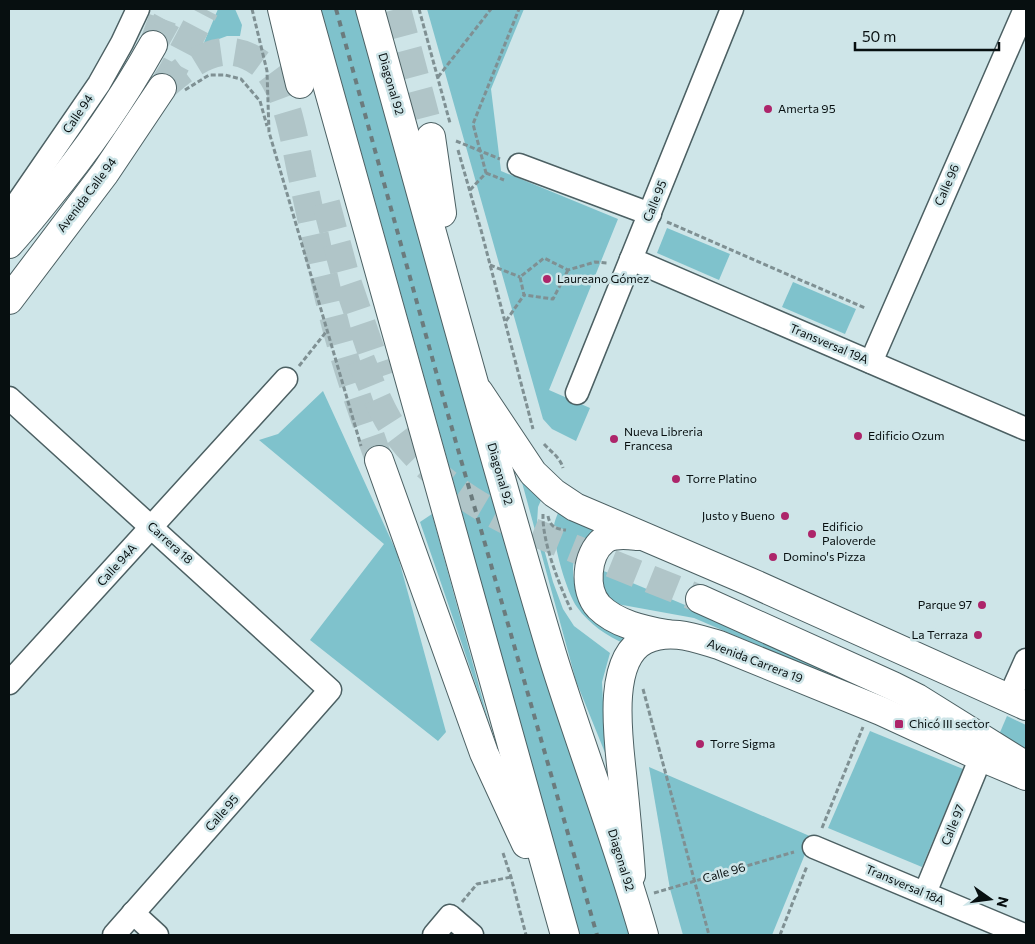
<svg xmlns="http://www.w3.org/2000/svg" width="1035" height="944" font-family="Commissioner,sans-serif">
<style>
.green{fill:#7fc2cc}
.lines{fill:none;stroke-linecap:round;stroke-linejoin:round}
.secondary-tunnel{stroke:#b0c5c8;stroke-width:28;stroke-dasharray:28 14;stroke-linecap:butt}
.primary-tunnel{stroke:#b0c5c8;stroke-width:28;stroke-dasharray:28 14;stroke-linecap:butt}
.minor-casing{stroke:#4c6063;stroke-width:25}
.secondary-casing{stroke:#4c6063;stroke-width:30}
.primary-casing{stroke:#4c6063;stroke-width:30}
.path{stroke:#7f9093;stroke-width:3;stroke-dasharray:5 2.5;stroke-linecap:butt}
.minor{stroke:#fff;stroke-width:22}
.secondary{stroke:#fff;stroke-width:28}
.primary{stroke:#fff;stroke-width:28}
.rail{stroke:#6b7b7d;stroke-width:4;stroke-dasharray:6 6;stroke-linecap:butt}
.poi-dot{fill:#ad256a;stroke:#cee5e8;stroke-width:2}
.labels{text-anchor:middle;stroke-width:5;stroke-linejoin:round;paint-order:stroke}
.street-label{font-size:12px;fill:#070f10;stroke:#cee5e8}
.poi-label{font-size:12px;fill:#070f10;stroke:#cee5e8;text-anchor:start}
</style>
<rect width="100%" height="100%" fill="#cee5e8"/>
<g class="green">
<path d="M 218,9 L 235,9 L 242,25 L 240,36 L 227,36 L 203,45 Z"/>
<path d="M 321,9 L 356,9 L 491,492 L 632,935 L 576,935 L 463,516 Z"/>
<path d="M 427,9 L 524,9 L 491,89 L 501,171 L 618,219 L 549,390 L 590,408 L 576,441 L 552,429 L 543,419 Z"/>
<path d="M 667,228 L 730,254 L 719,280 L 657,253 Z"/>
<path d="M 793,282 L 856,309 L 845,334 L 782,307 Z"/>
<path d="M 323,391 L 397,553 L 446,732 L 438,741 L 310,640 L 384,544 L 259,440 L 278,434 Z"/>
<path d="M 514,453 L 542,498 L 538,507 L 537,523 L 553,582 L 563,609 L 574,626 L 610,653 L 602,682 L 603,701 L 614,775 L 576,681 Z"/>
<path d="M 560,508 L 603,525 C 593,535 580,545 575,558 C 572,565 573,575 574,581 C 581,614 604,621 630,637 L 625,644 C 607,636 589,624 577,607 C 567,593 553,545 554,527 C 554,521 558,514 560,508 Z"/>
<path d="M 432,514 L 489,723 L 420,522 Z"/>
<path d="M 599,569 L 697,610 L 881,691 L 878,697 L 694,618 L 617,604 L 606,599 Z"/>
<path d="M 1007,716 L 1026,725 L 1026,750 L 998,737 Z"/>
<path d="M 870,731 L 963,769 L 922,867 L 828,828 Z"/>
<path d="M 649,767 L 812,837 L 772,935 L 683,935 L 670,889 Z"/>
</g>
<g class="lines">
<g class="secondary-tunnel">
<path d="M 153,45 L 173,9"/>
<path d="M 162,88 L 172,72 L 205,9"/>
</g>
<g class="primary-tunnel">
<path d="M 397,9 L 431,137"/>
<path d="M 153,45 L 166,9"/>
<path d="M 162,88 C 191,63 222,35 261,64 C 271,71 277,84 282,95 C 291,119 296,147 301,172 C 313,225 323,278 337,331 C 349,375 364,417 379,460"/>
<path d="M 326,203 L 346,278 L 380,377"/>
<path d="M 361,360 C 369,379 377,401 388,420 C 417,467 469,503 518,526 L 700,599"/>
</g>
<defs>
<g id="minor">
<path d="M 519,165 L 650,214"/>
<path d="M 9,215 L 99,84 L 122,43 L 138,9"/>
<path d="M 631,259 L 1026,429"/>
<path d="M 871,362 L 1025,9"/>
<path d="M 577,393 L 732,9"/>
<path d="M 9,398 L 330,690 L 114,935"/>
<path d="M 9,683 L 286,379"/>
<path d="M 1009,698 L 1026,660"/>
<path d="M 814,847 L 1024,935"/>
<path d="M 925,893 L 981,757"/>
<path d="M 133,913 L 157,935"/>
<path d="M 434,935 L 450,916 L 472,935"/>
</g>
<g id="secondary">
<path d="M 9,244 C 22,230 34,215 46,200 C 86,152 122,100 153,45"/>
<path d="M 9,300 L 105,173 L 162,88"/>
<path d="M 479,392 L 533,473 L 554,493 L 575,507 L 748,581 L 1026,706"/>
<path d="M 638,536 C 627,535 613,533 604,540 C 586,554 583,590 599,607 C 616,624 644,630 667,634"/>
<path d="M 631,875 C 629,845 626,814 623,784 C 620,748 604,660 645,640 C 670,628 695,638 719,645 L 881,711 L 981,757 L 1026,776"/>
</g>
<g id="primary">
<path d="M 282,9 L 300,84"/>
<path d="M 306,9 L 565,935"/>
<path d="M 370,9 C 430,224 488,440 552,654 C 581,748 617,840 644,935"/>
<path d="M 431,137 L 442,213"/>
<path d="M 379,460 L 484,753 L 526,844"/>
<path d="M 700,599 L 893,686 L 917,698 L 1026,766"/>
</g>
</defs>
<use href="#minor" class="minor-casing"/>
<use href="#secondary" class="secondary-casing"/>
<use href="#primary" class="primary-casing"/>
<g class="path">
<path d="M 252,9 L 267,71 L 269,132 L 361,446"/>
<path d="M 419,9 L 450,123"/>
<path d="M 438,77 L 491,9"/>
<path d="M 185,90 L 209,75 L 225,75 L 241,79 L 260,101 L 267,126"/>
<path d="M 456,141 L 500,159"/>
<path d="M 458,150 L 481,230 L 533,429"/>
<path d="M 486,173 L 504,180"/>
<path d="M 470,190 L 486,173 L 473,124 L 519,9"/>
<path d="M 667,222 L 865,308"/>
<path d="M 490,265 L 520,277"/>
<path d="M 568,270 L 553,299 L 524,295 L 520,277 L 544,258 L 568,270 L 595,262 L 607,263 L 608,262"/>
<path d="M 506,321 L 524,295"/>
<path d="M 299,366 L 326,332"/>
<path d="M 544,444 C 551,452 560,457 563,468"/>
<path d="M 543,514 C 542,542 559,584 571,610"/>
<path d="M 548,516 C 550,527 556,529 566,530"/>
<path d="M 643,689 L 709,935"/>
<path d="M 822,828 L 863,727"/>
<path d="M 503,853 L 511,877 L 526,935"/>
<path d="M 654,893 L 794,852"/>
<path d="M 462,902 L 477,884 L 511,877"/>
<path d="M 780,935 L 807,866"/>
</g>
<use href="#minor" class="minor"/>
<use href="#secondary" class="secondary"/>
<use href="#primary" class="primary"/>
<path class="rail" d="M 336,9 L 443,397 L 597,935"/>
</g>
<g class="poi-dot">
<circle cx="768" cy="109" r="5"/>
<circle cx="547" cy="279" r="5"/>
<circle cx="858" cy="436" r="5"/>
<circle cx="614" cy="439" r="5"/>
<circle cx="676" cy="479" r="5"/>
<circle cx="785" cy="516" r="5"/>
<circle cx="812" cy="534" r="5"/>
<circle cx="773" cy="557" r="5"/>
<circle cx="982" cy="605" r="5"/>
<circle cx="978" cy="635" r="5"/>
<rect x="894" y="719" width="10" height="10" rx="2.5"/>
<circle cx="700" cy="744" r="5"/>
</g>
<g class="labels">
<g class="street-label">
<text transform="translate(391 84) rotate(74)" y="4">Diagonal 92</text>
<text transform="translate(78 114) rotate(-56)" y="4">Calle 94</text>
<text transform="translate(947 185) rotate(-66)" y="4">Calle 96</text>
<text transform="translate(87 195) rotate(-53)" y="4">Avenida Calle 94</text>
<text transform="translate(655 201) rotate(-68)" y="4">Calle 95</text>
<text transform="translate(829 344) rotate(23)" y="4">Transversal 19A</text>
<text transform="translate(500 474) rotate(74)" y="4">Diagonal 92</text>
<text transform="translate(170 543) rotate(42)" y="4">Carrera 18</text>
<text transform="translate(117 565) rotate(-48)" y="4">Calle 94A</text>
<text transform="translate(755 661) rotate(21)" y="4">Avenida Carrera 19</text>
<text transform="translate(222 813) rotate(-49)" y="4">Calle 95</text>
<text transform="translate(953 825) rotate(-68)" y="4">Calle 97</text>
<text transform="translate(621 860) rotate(73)" y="4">Diagonal 92</text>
<text transform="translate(724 873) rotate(-16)" y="4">Calle 96</text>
<text transform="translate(905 885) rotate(23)" y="4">Transversal 18A</text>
</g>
<g class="poi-label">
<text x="778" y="113">Amerta 95</text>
<text x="557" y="283">Laureano Gómez</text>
<text x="624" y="436">Nueva Libreria<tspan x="624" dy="14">Francesa</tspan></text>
<text x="868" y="440">Edificio Ozum</text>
<text x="686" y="483">Torre Platino</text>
<text x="775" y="520" text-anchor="end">Justo y Bueno</text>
<text x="822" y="531">Edificio<tspan x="822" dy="14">Paloverde</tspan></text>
<text x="783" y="561">Domino's Pizza</text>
<text x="972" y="609" text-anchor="end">Parque 97</text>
<text x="968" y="639" text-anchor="end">La Terraza</text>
<text x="909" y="728">Chicó III sector</text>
<text x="710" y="748">Torre Sigma</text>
</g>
</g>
<rect width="1035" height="944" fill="none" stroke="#070f10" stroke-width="20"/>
<g transform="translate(990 899) rotate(104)" stroke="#cee5e8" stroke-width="4" paint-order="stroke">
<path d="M0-4L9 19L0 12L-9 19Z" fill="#070f10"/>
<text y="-8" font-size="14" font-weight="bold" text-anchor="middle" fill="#070f10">N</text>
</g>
<path d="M855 42v8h144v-8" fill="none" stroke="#070f10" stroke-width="2.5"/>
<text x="862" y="42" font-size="15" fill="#070f10" stroke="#cee5e8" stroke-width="4" paint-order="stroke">50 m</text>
</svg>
